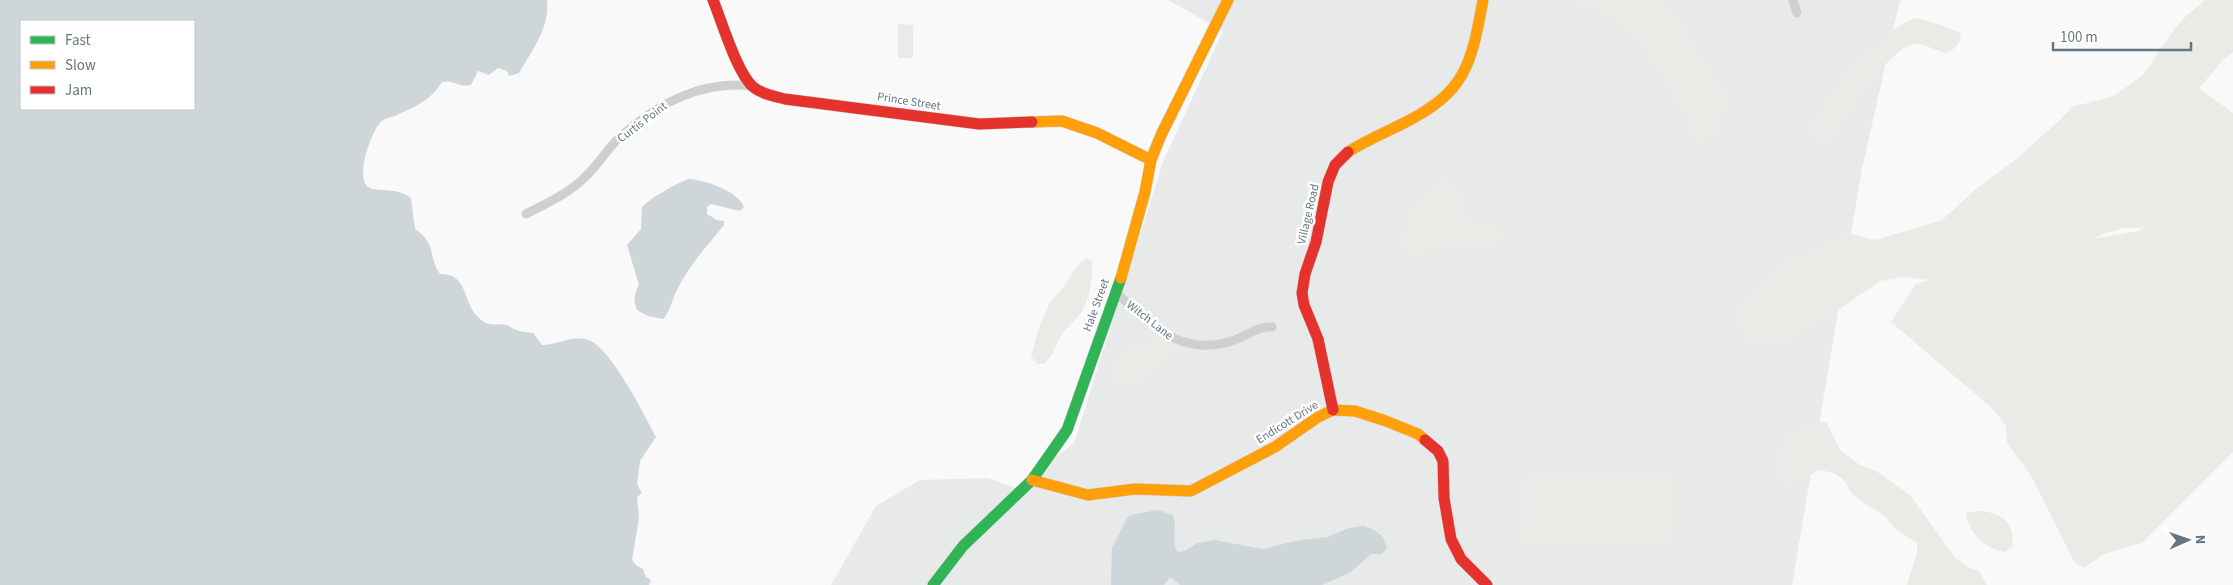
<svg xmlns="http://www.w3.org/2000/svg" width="2233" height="585" font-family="'Source Sans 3',sans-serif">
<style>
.built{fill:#e8e9e9}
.green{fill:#e8ebe6;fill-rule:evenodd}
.water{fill:#ced6d9;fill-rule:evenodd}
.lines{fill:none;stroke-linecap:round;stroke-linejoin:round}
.fast-casing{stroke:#d5d6d7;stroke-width:12}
.slow-casing{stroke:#d5d6d7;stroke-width:12}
.jam-casing{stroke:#d5d6d7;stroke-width:12}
.street{stroke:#cecfd0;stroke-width:9}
.fast{stroke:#30b455;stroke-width:11}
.slow{stroke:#ff9f0a;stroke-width:11}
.jam{stroke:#e5322d;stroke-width:11}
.labels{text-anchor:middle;stroke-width:5;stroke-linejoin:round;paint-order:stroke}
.street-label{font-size:12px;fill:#657683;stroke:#fff}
</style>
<rect width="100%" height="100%" fill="#f9f9f9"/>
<path class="built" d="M 1168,0 L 1900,0 L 1862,169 L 1792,585 L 831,585 L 876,506 L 920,480 L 988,478 L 1015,488 L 1074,443 L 1163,162 L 1223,31 Z"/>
<g class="green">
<path d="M 1570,0 L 1659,0 L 1678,14 L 1703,60 L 1727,93 L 1728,101 L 1720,115 L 1716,134 L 1704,140 L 1692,138 L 1686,114 L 1666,86 L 1656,67 L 1643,46 L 1628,30 L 1606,15 Z"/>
<path d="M 2205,0 L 2233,0 L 2233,52 L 2223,60 L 2199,88 L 2233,113 L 2233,452 L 2142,543 L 2104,554 L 2084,568 L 2075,563 L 2032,477 L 2007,443 L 2006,426 L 1992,408 L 1891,322 L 1915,285 L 1929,280 L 1904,277 L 1880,281 L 1824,320 L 1777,345 L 1756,345 L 1744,336 L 1735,321 L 1736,310 L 1757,288 L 1785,262 L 1798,255 L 1816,251 L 1835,239 L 1851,234 L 1876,240 L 1942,220 L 1975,190 L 2014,161 L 2060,120 L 2072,107 L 2114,96 L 2143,75 L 2173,31 L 2186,16 ZM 2125,228 L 2144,228 L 2139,231 L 2093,239 L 2107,232 Z"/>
<path d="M 1915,18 C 1931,21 1946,26 1960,33 L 1961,39 L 1955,48 L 1946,53 C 1937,51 1925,44 1916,44 C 1891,44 1846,117 1834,138 L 1828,146 L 1823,145 L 1810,130 C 1825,94 1848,70 1877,44 C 1888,34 1900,23 1915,18 Z"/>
<path d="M 898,24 L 913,25 L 913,58 L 898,58 Z"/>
<path d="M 1445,179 C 1453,181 1461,190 1462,200 C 1462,209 1458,209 1461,220 L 1499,225 L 1500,241 L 1496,246 L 1491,247 L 1466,243 L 1409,255 L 1403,250 C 1400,222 1421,193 1445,179 Z"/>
<path d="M 1087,258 L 1092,261 C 1093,279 1090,299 1080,314 C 1075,321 1067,327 1062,334 C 1056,345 1053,356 1044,364 L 1037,364 L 1031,356 L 1039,328 L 1050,302 L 1059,293 L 1080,263 Z"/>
<path d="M 1158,338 L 1173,343 L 1175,350 C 1159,364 1151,383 1127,381 C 1121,381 1118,381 1112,378 L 1109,370 C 1125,347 1133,346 1158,338 Z"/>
<path d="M 1819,421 L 1827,423 L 1840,450 L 1860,465 L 1876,471 L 1910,495 L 1956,559 L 1968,567 L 1979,571 L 1987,585 L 1907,585 L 1917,552 L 1917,543 L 1894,528 L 1887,518 L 1853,495 L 1843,479 L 1834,473 L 1820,470 L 1791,484 L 1782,484 C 1773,469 1776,445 1790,434 C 1798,428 1810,425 1819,421 Z"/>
<path d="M 1673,473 L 1674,540 L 1523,545 L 1521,477 Z"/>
<path d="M 1977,511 C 2001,512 2015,521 2012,547 L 2005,552 C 1985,549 1969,534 1966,513 Z"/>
</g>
<g class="water">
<path d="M 0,0 L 547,0 C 550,28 532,50 519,73 L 509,76 L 507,71 L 498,68 L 489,75 L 478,71 L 471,85 C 459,88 453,79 442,82 C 431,100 415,107 397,115 C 391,118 385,117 380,123 C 371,133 355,177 368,187 C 377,193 395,186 411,198 L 415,229 C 438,245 427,255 440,274 C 468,273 462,301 478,317 C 490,329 495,322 507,325 C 510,326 511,328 514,329 C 520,332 527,332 533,333 L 542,345 C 558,345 571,335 588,340 C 610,346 645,416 656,437 L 640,461 L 637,484 L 642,493 L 637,497 L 639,518 L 632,560 L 637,566 L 643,569 L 646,577 L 651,580 L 649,585 L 0,585 ZM 21,21 L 194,21 L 194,109 L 21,109 Z"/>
<path d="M 689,179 C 705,180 738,191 744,207 L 740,211 L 711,204 L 707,207 L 707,214 L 717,220 L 724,221 L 724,225 C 708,245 690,264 678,288 C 672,298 671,311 663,319 L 648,316 L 637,310 C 633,301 634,294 639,285 L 627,245 L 641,229 L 642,207 C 650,198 677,183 689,179 Z"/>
<path d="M 1158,510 L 1173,515 C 1178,527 1170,542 1178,552 L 1184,551 L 1198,543 L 1214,540 L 1263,549 L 1295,541 L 1328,537 L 1348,528 L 1364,526 L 1374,530 L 1383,537 L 1387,548 L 1382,554 L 1371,554 L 1351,572 L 1322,585 L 1180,585 L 1170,577 L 1164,585 L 1111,585 L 1112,548 L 1127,518 L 1131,515 Z"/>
</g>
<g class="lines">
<defs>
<path id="fast" d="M 933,585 L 963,546 L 1032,480 L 1067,430 L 1121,278"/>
<g id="slow">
<path d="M 1032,122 L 1062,121 L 1097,133 L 1151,160"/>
<path d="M 1348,152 C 1365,141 1384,133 1402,124 C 1466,92 1471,66 1483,0"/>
<path d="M 1121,278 L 1145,192 L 1151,160 L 1161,135 L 1228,0"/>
<path d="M 1032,480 L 1088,495 L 1135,489 L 1191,491 L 1275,447 L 1318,417 L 1333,410 L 1355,411 L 1386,421 L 1418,434 L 1425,440"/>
</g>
<g id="jam">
<path d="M 713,0 C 722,22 736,70 752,86 C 761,94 774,96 785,99 L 979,124 L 1032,122"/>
<path d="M 1333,410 L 1318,339 L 1304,305 L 1302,293 L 1305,274 L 1316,242 L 1328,182 L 1335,165 L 1348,152"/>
<path d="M 1425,440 L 1438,451 L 1443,461 L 1444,498 L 1451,539 L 1461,559 L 1487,585"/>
</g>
</defs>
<use href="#fast" class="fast-casing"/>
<use href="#slow" class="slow-casing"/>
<use href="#jam" class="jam-casing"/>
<g class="street">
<path d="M 1793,0 L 1797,13"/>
<path d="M 526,214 C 545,204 570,193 585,177 C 598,165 607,149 620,137 C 656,104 702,80 752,86"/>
<path d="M 1116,293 C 1152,323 1177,356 1229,342 C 1244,338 1256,326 1272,327"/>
</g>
<use href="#fast" class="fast"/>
<use href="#slow" class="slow"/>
<use href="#jam" class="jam"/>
</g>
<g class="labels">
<g class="street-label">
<text transform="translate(909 101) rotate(9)" y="4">Prince Street</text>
<text transform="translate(642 122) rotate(-37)" y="4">Curtis Point</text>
<text transform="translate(1308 214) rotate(-77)" y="4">Village Road</text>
<text transform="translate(1096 305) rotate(-70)" y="4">Hale Street</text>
<text transform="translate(1150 320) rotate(38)" y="4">Witch Lane</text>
<text transform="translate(1287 422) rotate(-32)" y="4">Endicott Drive</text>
</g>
</g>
<rect x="20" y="20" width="175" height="90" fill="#ffffff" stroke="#c1c8cd"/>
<rect x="30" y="36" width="25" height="8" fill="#30b455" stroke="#c1c8cd"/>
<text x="65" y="45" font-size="15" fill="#657683">Fast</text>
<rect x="30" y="61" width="25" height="8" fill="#ff9f0a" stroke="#c1c8cd"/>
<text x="65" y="70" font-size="15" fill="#657683">Slow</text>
<rect x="30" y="86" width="25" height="8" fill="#e5322d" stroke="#c1c8cd"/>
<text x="65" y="95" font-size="15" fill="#657683">Jam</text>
<g transform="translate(2188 540) rotate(88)" stroke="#ffffff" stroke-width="4" paint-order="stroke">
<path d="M0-4L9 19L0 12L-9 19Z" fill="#657683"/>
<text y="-8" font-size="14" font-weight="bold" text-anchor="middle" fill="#657683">N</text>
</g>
<path d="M2053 42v8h138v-8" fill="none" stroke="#657683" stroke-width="2.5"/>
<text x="2060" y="42" font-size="15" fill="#657683" stroke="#ffffff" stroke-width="4" paint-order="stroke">100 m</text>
</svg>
